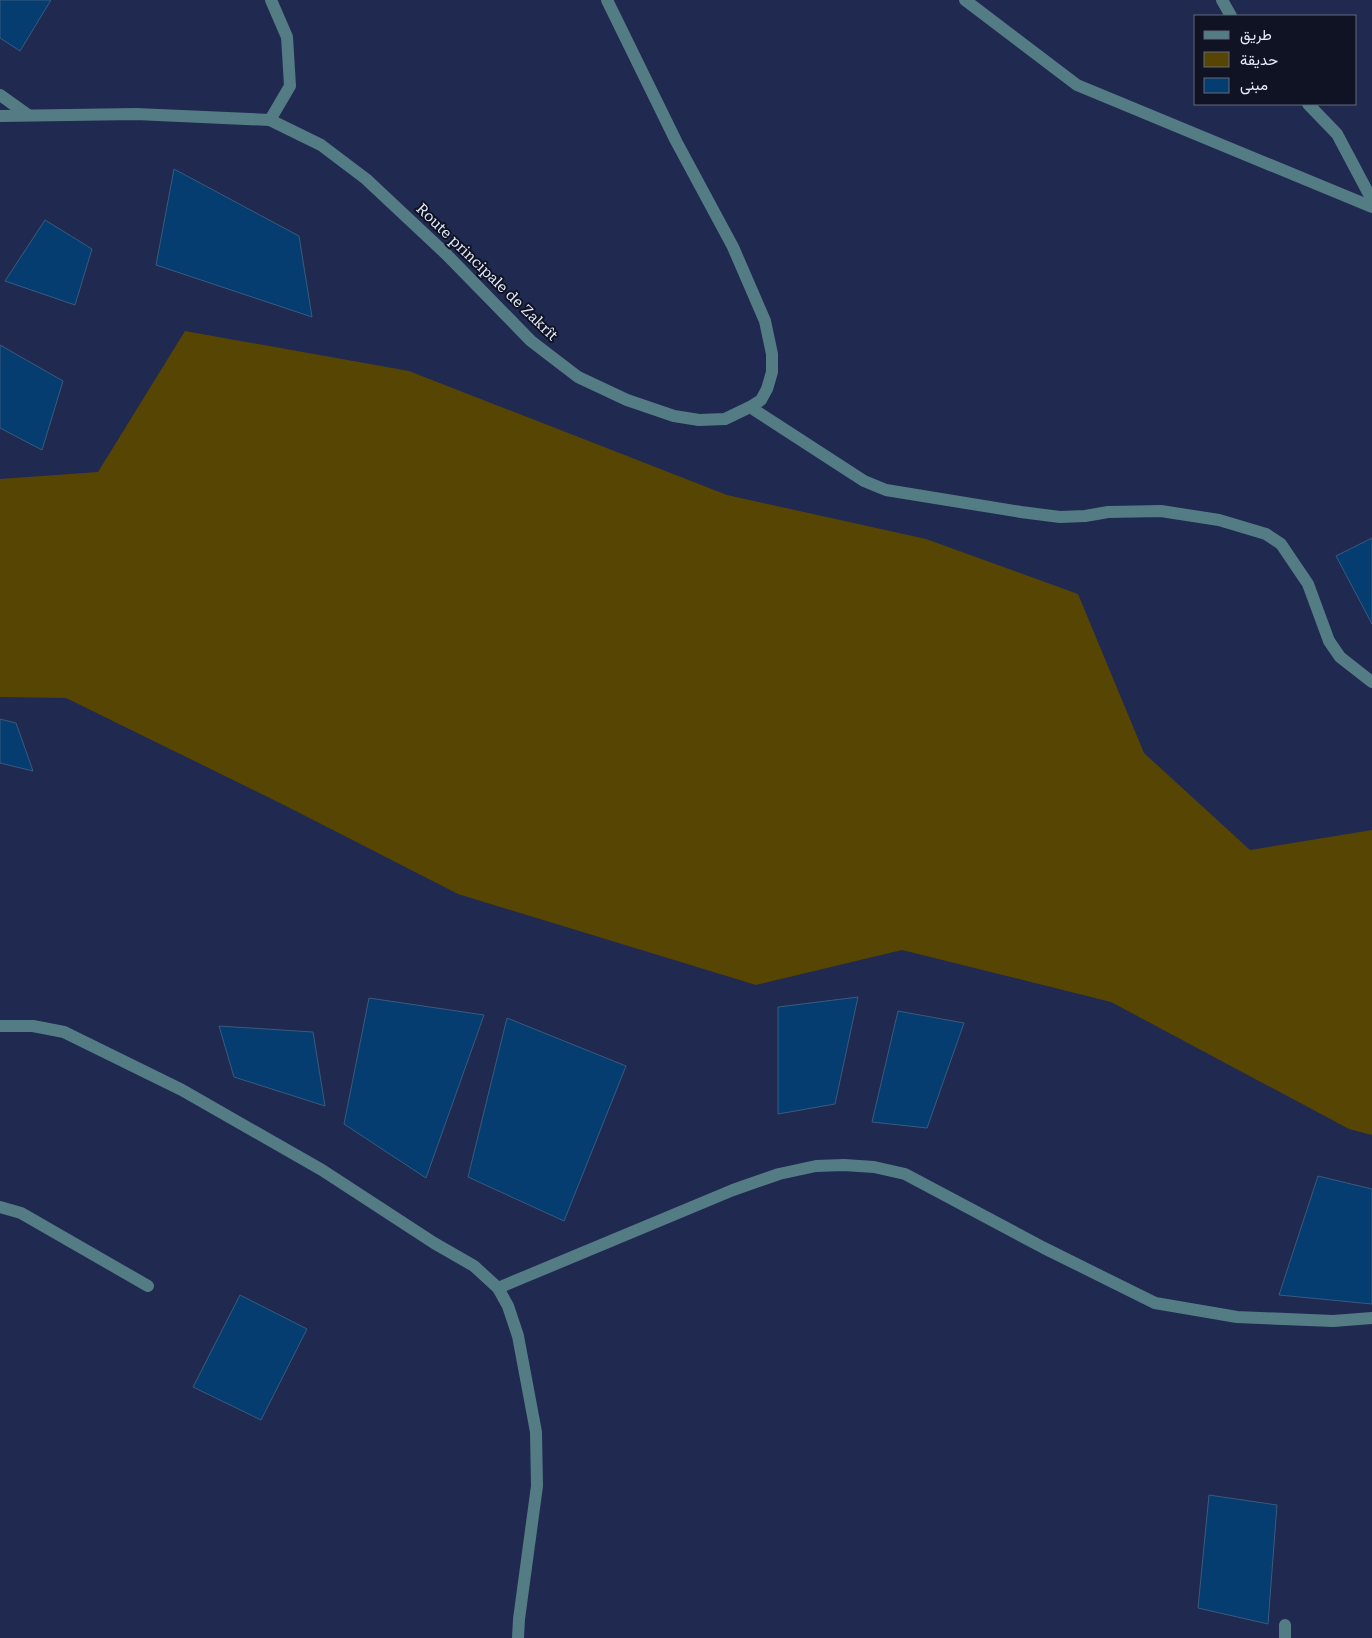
<svg xmlns="http://www.w3.org/2000/svg" width="1372" height="1638" font-family="'Roboto Serif',Vazirmatn,serif">
<style>
.green{fill:#574503}
.building{fill:#053d70;stroke:#3a5a7e}
.lines{fill:none;stroke-linecap:round;stroke-linejoin:round}
.minor{stroke:#547c84;stroke-width:12}
.labels{text-anchor:middle;stroke-width:4;stroke-linejoin:round;paint-order:stroke}
.street-label{font-size:15px;fill:#e7ecfb;stroke:#0f1324}
</style>
<rect width="100%" height="100%" fill="#20294f"/>
<path class="green" d="M 185,331 L 409,371 L 727,495 L 926,539 L 1078,594 L 1144,753 L 1250,850 L 1372,830 L 1372,1135 L 1349,1129 L 1111,1002 L 902,950 L 756,985 L 458,894 L 284,805 L 66,698 L 0,697 L 0,479 L 98,472 Z"/>
<g class="building">
<path d="M 0,0 L 51,0 L 20,51 L 0,38 Z"/>
<path d="M 174,169 L 299,236 L 312,317 L 156,265 Z"/>
<path d="M 45,220 L 92,249 L 75,305 L 5,281 Z"/>
<path d="M 0,345 L 63,381 L 42,450 L 0,428 Z"/>
<path d="M 1372,538 L 1372,624 L 1336,556 Z"/>
<path d="M 0,719 L 16,723 L 33,771 L 0,763 Z"/>
<path d="M 858,997 L 835,1104 L 778,1114 L 778,1007 Z"/>
<path d="M 369,998 L 484,1015 L 426,1178 L 344,1124 Z"/>
<path d="M 898,1011 L 964,1023 L 927,1128 L 872,1122 Z"/>
<path d="M 507,1018 L 626,1066 L 564,1221 L 468,1177 Z"/>
<path d="M 219,1026 L 313,1032 L 325,1106 L 234,1077 Z"/>
<path d="M 1318,1176 L 1372,1189 L 1372,1304 L 1279,1295 Z"/>
<path d="M 240,1295 L 307,1329 L 261,1420 L 193,1387 Z"/>
<path d="M 1209,1495 L 1277,1505 L 1268,1624 L 1198,1608 Z"/>
</g>
<g class="lines">
<g class="minor">
<path d="M 965,0 L 1077,85 L 1372,207"/>
<path d="M 1222,0 L 1231,16"/>
<path d="M 0,95 L 28,115"/>
<path d="M 1308,104 L 1337,134 L 1372,200"/>
<path d="M 0,116 L 136,114 L 270,120 L 321,145 L 366,179 L 447,255 L 531,341 L 578,377 L 627,400 L 674,416 L 699,420 L 725,419 L 750,407 L 761,400 L 767,389 L 772,372 L 772,354 L 765,321 L 733,247 L 676,141 L 607,0"/>
<path d="M 270,120 L 290,86 L 287,37 L 271,0"/>
<path d="M 750,407 L 864,481 L 886,490 L 1021,512 L 1060,517 L 1085,516 L 1108,512 L 1161,511 L 1219,520 L 1266,534 L 1281,544 L 1308,584 L 1329,641 L 1340,657 L 1372,682"/>
<path d="M 0,1026 L 33,1026 L 64,1032 L 182,1090 L 322,1170 L 434,1243 L 474,1266 L 498,1288 L 508,1306 L 518,1336 L 536,1432 L 537,1486 L 519,1619 L 518,1638"/>
<path d="M 0,1207 L 21,1213 L 148,1286"/>
<path d="M 498,1288 L 733,1190 L 779,1174 L 816,1166 L 844,1165 L 874,1167 L 905,1174 L 1044,1248 L 1155,1303 L 1237,1317 L 1333,1321 L 1372,1318"/>
<path d="M 1285,1625 L 1285,1638"/>
</g>
</g>
<g class="labels">
<g class="street-label">
<text transform="translate(487 272) rotate(44)" y="5">Route principale de Zakrît</text>
</g>
</g>
<rect x="1194" y="15" width="162" height="90" fill="#0f1324" stroke="#656a7a"/>
<rect x="1204" y="31" width="25" height="8" fill="#547c84" stroke="#656a7a"/>
<text x="1240" y="40" font-size="15" fill="#e7ecfb">طريق</text>
<rect x="1204" y="52" width="25" height="15" fill="#574503" stroke="#656a7a"/>
<text x="1240" y="65" font-size="15" fill="#e7ecfb">حديقة</text>
<rect x="1204" y="78" width="25" height="15" fill="#053d70" stroke="#656a7a"/>
<text x="1240" y="90" font-size="15" fill="#e7ecfb">مبنى</text>
</svg>
